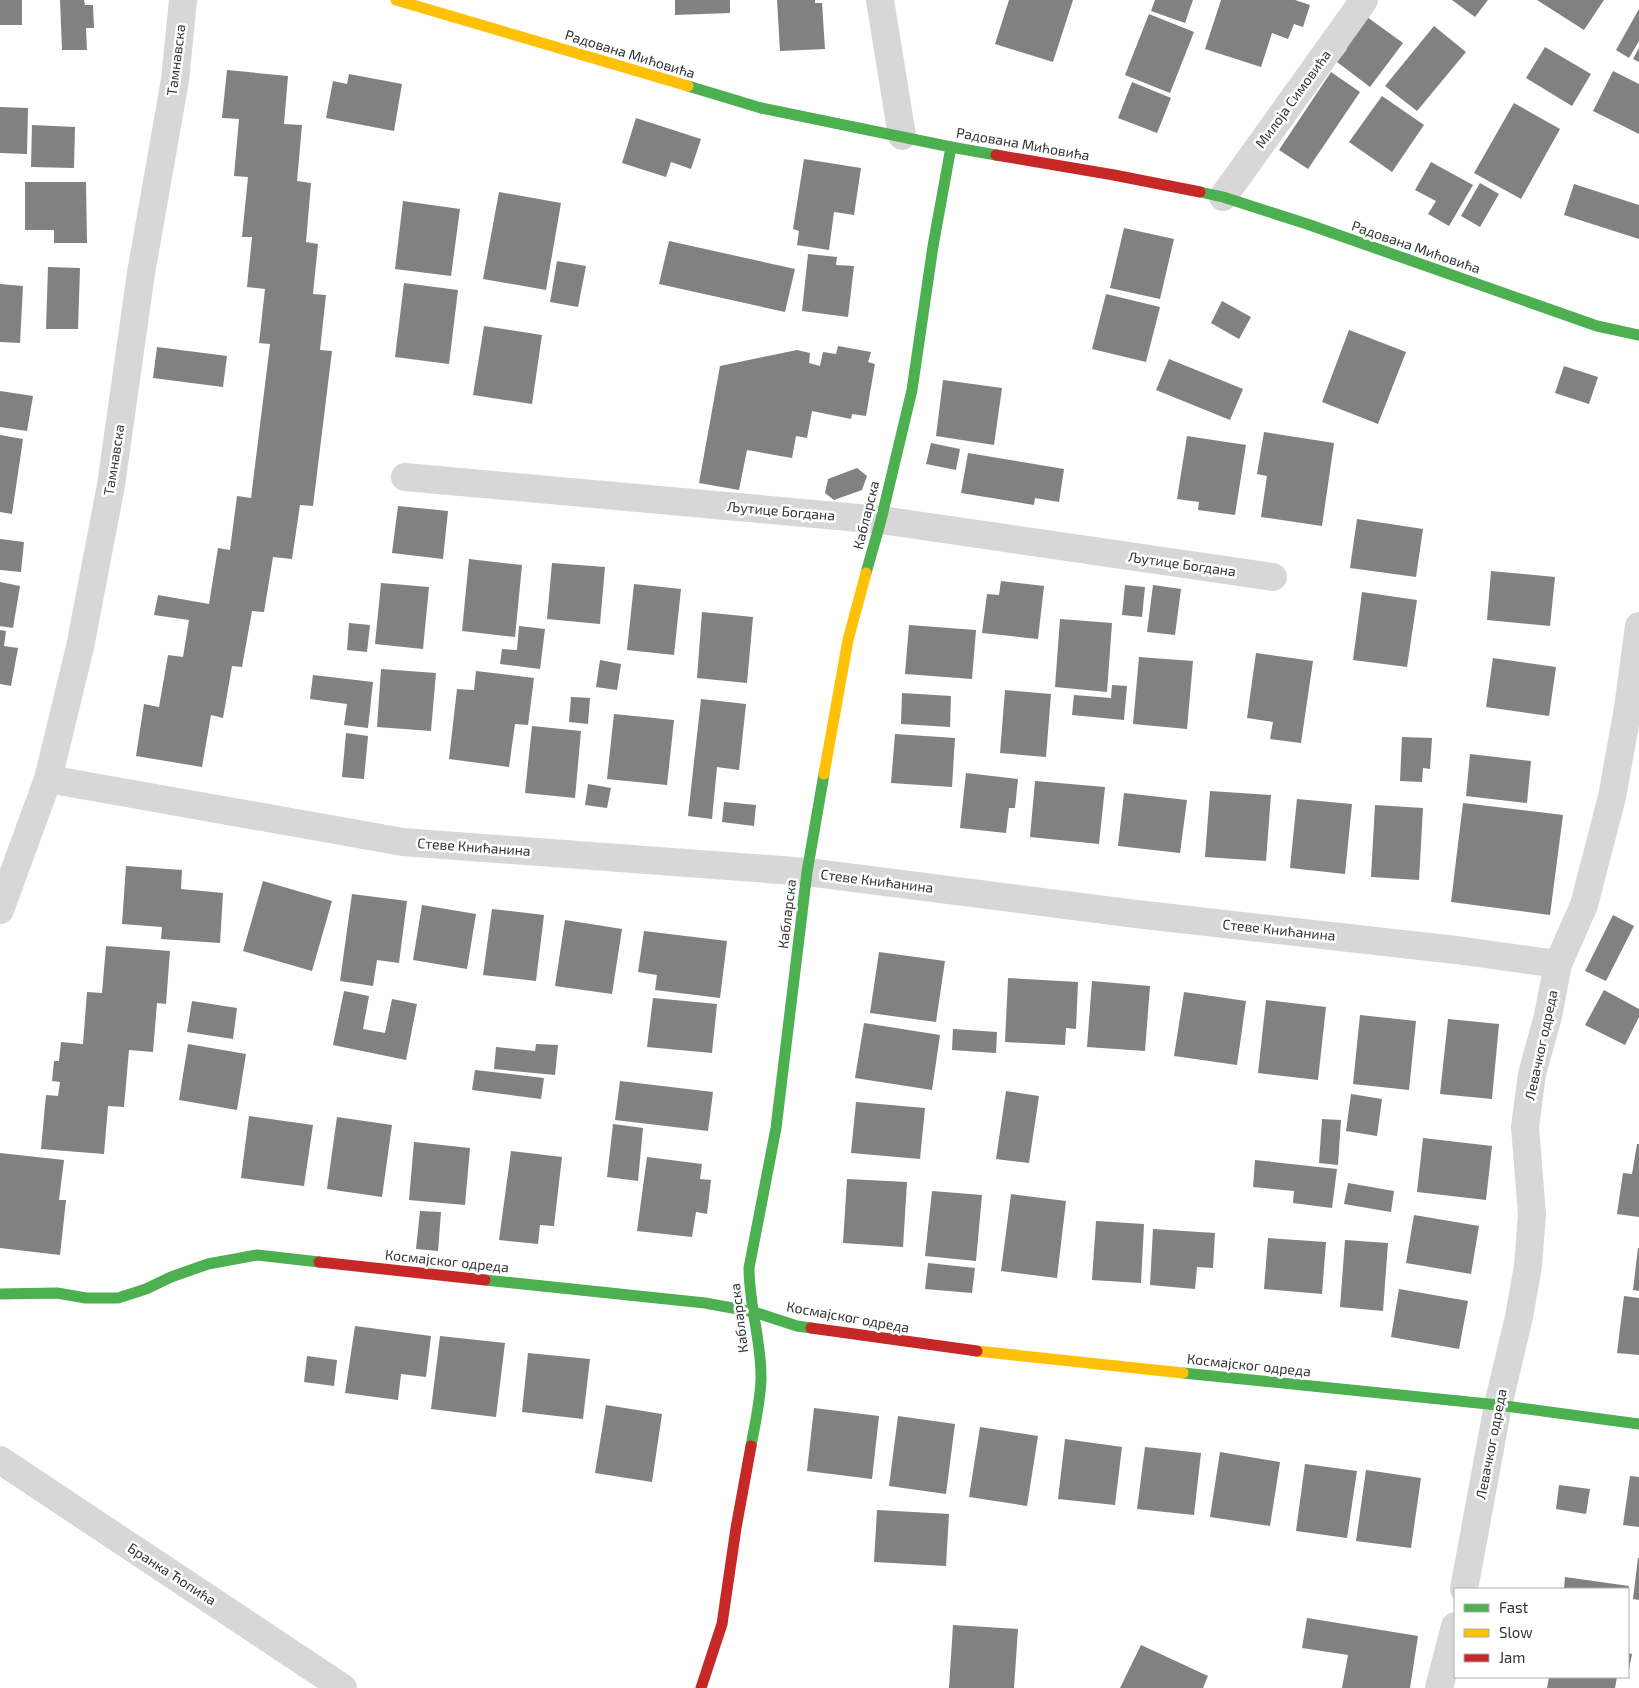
<svg xmlns="http://www.w3.org/2000/svg" width="1639" height="1688" font-family="'Exo 2',sans-serif">
<style>
.building{fill:#818181}
.lines{fill:none;stroke-linecap:round;stroke-linejoin:round}
.street{stroke:#d7d7d7;stroke-width:28}
.fast{stroke:#4caf50;stroke-width:11}
.slow{stroke:#ffc107;stroke-width:11}
.jam{stroke:#c62828;stroke-width:11}
.labels{text-anchor:middle;stroke-width:5;stroke-linejoin:round;paint-order:stroke}
.street-label{font-size:14px;fill:#333;stroke:#fff}
</style>
<rect width="100%" height="100%" fill="#fff"/>
<g class="building">
<rect x="0" y="0" width="22" height="25"/>
<path d="M 60,0 L 84,0 L 85,5 L 93,5 L 94,28 L 86,28 L 87,50 L 62,50 Z"/>
<path d="M 675,0 L 730,0 L 730,13 L 675,15 Z"/>
<path d="M 777,0 L 815,0 L 815,3 L 822,3 L 825,49 L 780,51 Z"/>
<path d="M 1009,0 L 1073,0 L 1053,62 L 995,44 Z"/>
<path d="M 1155,0 L 1193,0 L 1185,23 L 1151,11 Z"/>
<path d="M 1221,0 L 1295,0 L 1310,5 L 1303,27 L 1294,24 L 1288,39 L 1272,33 L 1261,67 L 1205,49 Z"/>
<path d="M 1452,0 L 1488,0 L 1475,17 Z"/>
<path d="M 1537,0 L 1604,0 L 1584,30 Z"/>
<path d="M 1639,9 L 1639,41 L 1629,58 L 1616,50 Z"/>
<path d="M 1149,14 L 1194,32 L 1170,93 L 1125,75 Z"/>
<path d="M 1367,17 L 1403,43 L 1370,87 L 1337,62 L 1347,49 L 1344,47 Z"/>
<path d="M 1434,26 L 1466,52 L 1417,111 L 1385,86 Z"/>
<path d="M 1545,47 L 1591,74 L 1572,106 L 1526,78 Z"/>
<path d="M 1639,48 L 1639,62 L 1633,59 Z"/>
<path d="M 227,70 L 288,76 L 284,124 L 302,125 L 297,181 L 311,183 L 306,242 L 318,244 L 313,294 L 326,295 L 320,350 L 332,351 L 313,506 L 300,505 L 292,559 L 273,557 L 264,612 L 252,611 L 242,667 L 232,666 L 223,718 L 211,715 L 202,767 L 136,756 L 144,704 L 159,707 L 168,655 L 183,657 L 189,620 L 154,615 L 158,595 L 209,604 L 218,548 L 230,550 L 237,496 L 251,498 L 270,344 L 259,343 L 265,289 L 247,287 L 252,237 L 242,237 L 248,177 L 234,176 L 239,119 L 222,118 Z"/>
<path d="M 1613,71 L 1639,84 L 1639,134 L 1593,111 Z"/>
<path d="M 1331,72 L 1360,92 L 1308,169 L 1279,150 Z"/>
<path d="M 349,74 L 402,84 L 394,131 L 326,118 L 333,81 L 347,84 Z"/>
<path d="M 1132,82 L 1171,98 L 1157,133 L 1118,118 Z"/>
<path d="M 1382,96 L 1424,125 L 1392,172 L 1349,142 Z"/>
<path d="M 1514,103 L 1560,129 L 1521,199 L 1474,173 Z"/>
<path d="M 0,107 L 28,108 L 27,154 L 0,153 Z"/>
<path d="M 636,118 L 701,139 L 691,169 L 671,162 L 666,177 L 622,163 Z"/>
<path d="M 32,125 L 75,127 L 74,168 L 31,167 Z"/>
<path d="M 804,159 L 861,168 L 854,215 L 834,212 L 829,250 L 797,245 L 799,231 L 793,229 Z"/>
<path d="M 1431,162 L 1473,185 L 1449,226 L 1428,214 L 1436,201 L 1415,190 Z"/>
<path d="M 25,182 L 86,182 L 87,243 L 54,243 L 54,230 L 25,230 Z"/>
<path d="M 1480,183 L 1499,194 L 1480,227 L 1461,216 Z"/>
<path d="M 1574,184 L 1639,205 L 1639,239 L 1564,215 Z"/>
<path d="M 499,192 L 561,203 L 546,290 L 483,279 Z"/>
<path d="M 403,201 L 460,209 L 451,276 L 395,269 Z"/>
<path d="M 1124,228 L 1174,239 L 1160,299 L 1110,288 Z"/>
<path d="M 669,241 L 795,269 L 785,312 L 659,284 Z"/>
<path d="M 808,254 L 837,257 L 836,265 L 854,266 L 848,317 L 802,311 Z"/>
<path d="M 557,261 L 586,266 L 578,307 L 550,302 Z"/>
<path d="M 48,267 L 80,268 L 78,329 L 46,329 Z"/>
<path d="M 404,283 L 458,290 L 449,364 L 395,357 Z"/>
<path d="M 0,284 L 23,286 L 20,343 L 0,342 Z"/>
<path d="M 1106,294 L 1160,307 L 1146,362 L 1092,349 Z"/>
<path d="M 1222,301 L 1251,317 L 1239,339 L 1211,323 Z"/>
<path d="M 484,326 L 542,335 L 532,404 L 473,395 Z"/>
<path d="M 1349,330 L 1406,352 L 1378,424 L 1322,402 Z"/>
<path d="M 838,346 L 871,352 L 868,362 L 875,364 L 866,416 L 852,414 L 851,419 L 812,411 L 807,438 L 796,436 L 792,458 L 747,450 L 739,490 L 699,483 L 720,366 L 797,350 L 810,353 L 809,363 L 820,366 L 823,352 L 836,354 Z"/>
<path d="M 157,347 L 227,356 L 223,387 L 153,378 Z"/>
<path d="M 1169,359 L 1243,389 L 1230,420 L 1156,390 Z"/>
<path d="M 1564,366 L 1598,377 L 1589,404 L 1555,393 Z"/>
<path d="M 943,380 L 1002,388 L 994,445 L 936,436 Z"/>
<path d="M 0,391 L 33,396 L 27,431 L 0,427 Z"/>
<path d="M 1264,432 L 1334,443 L 1322,526 L 1261,517 L 1267,476 L 1257,474 Z"/>
<path d="M 0,435 L 23,439 L 12,514 L 0,512 Z"/>
<path d="M 1187,436 L 1246,445 L 1235,515 L 1198,510 L 1199,502 L 1177,499 Z"/>
<path d="M 931,443 L 960,449 L 956,470 L 926,464 Z"/>
<path d="M 968,453 L 1064,469 L 1059,502 L 1035,498 L 1034,505 L 961,493 Z"/>
<path d="M 857,468 L 867,476 L 862,490 L 834,500 L 825,493 L 828,479 Z"/>
<path d="M 398,506 L 448,511 L 443,559 L 392,553 Z"/>
<path d="M 1357,519 L 1423,529 L 1416,577 L 1350,568 Z"/>
<path d="M 0,539 L 24,542 L 21,572 L 0,570 Z"/>
<path d="M 469,559 L 522,565 L 515,637 L 462,631 Z"/>
<path d="M 552,563 L 605,567 L 600,624 L 547,619 Z"/>
<path d="M 1491,571 L 1555,577 L 1550,626 L 1487,620 Z"/>
<path d="M 1001,581 L 1044,586 L 1038,639 L 982,633 L 987,594 L 999,595 Z"/>
<path d="M 0,582 L 20,586 L 13,628 L 0,626 Z"/>
<path d="M 381,583 L 429,587 L 423,649 L 375,644 Z"/>
<path d="M 634,584 L 681,589 L 674,655 L 627,650 Z"/>
<path d="M 1125,585 L 1145,587 L 1142,617 L 1122,615 Z"/>
<path d="M 1153,585 L 1181,589 L 1175,635 L 1147,632 Z"/>
<path d="M 1362,592 L 1417,600 L 1407,667 L 1353,660 Z"/>
<path d="M 702,612 L 753,617 L 747,683 L 697,678 Z"/>
<path d="M 1060,619 L 1112,623 L 1107,692 L 1055,687 Z"/>
<path d="M 349,623 L 370,625 L 367,652 L 347,650 Z"/>
<path d="M 909,625 L 976,630 L 972,679 L 905,674 Z"/>
<path d="M 519,626 L 545,629 L 540,669 L 500,664 L 502,649 L 517,650 Z"/>
<path d="M 0,630 L 6,631 L 4,646 L 18,648 L 11,686 L 0,684 Z"/>
<path d="M 1256,653 L 1313,661 L 1301,743 L 1270,739 L 1273,722 L 1247,718 Z"/>
<path d="M 1139,657 L 1193,661 L 1187,729 L 1133,724 Z"/>
<path d="M 1493,658 L 1556,667 L 1549,716 L 1486,707 Z"/>
<path d="M 600,660 L 621,664 L 617,690 L 596,687 Z"/>
<path d="M 381,669 L 436,673 L 431,731 L 377,727 Z"/>
<path d="M 476,671 L 534,678 L 528,725 L 515,724 L 509,767 L 449,759 L 457,689 L 474,690 Z"/>
<path d="M 313,675 L 373,682 L 368,728 L 344,725 L 347,704 L 310,699 Z"/>
<path d="M 1112,685 L 1127,686 L 1124,720 L 1072,715 L 1074,695 L 1111,698 Z"/>
<path d="M 1005,690 L 1051,694 L 1046,757 L 1000,753 Z"/>
<path d="M 902,693 L 951,696 L 950,727 L 901,724 Z"/>
<path d="M 571,697 L 590,698 L 588,724 L 569,722 Z"/>
<path d="M 701,699 L 746,704 L 739,770 L 717,767 L 712,819 L 688,816 Z"/>
<path d="M 614,714 L 674,720 L 667,785 L 607,779 Z"/>
<path d="M 532,726 L 581,731 L 575,798 L 525,793 Z"/>
<path d="M 346,733 L 368,736 L 364,779 L 342,777 Z"/>
<path d="M 895,734 L 955,738 L 952,787 L 891,783 Z"/>
<path d="M 1402,737 L 1432,738 L 1430,769 L 1423,768 L 1422,782 L 1400,781 Z"/>
<path d="M 1470,754 L 1531,761 L 1527,803 L 1466,796 Z"/>
<path d="M 966,773 L 1018,779 L 1015,808 L 1009,808 L 1006,833 L 960,828 Z"/>
<path d="M 1035,781 L 1105,787 L 1099,844 L 1030,837 Z"/>
<path d="M 588,784 L 611,788 L 607,808 L 585,805 Z"/>
<path d="M 1210,791 L 1271,795 L 1266,861 L 1205,857 Z"/>
<path d="M 1124,793 L 1187,800 L 1180,853 L 1118,846 Z"/>
<path d="M 1297,799 L 1352,804 L 1345,874 L 1290,868 Z"/>
<path d="M 724,802 L 756,805 L 754,826 L 722,822 Z"/>
<path d="M 1463,803 L 1563,815 L 1550,915 L 1451,902 Z"/>
<path d="M 1375,805 L 1423,808 L 1419,880 L 1371,877 Z"/>
<path d="M 126,866 L 182,870 L 181,889 L 223,893 L 220,943 L 161,939 L 162,927 L 122,924 Z"/>
<path d="M 263,881 L 332,901 L 312,971 L 243,951 Z"/>
<path d="M 352,894 L 407,901 L 399,963 L 377,960 L 373,986 L 340,981 Z"/>
<path d="M 422,905 L 476,914 L 467,969 L 413,960 Z"/>
<path d="M 492,909 L 544,915 L 536,981 L 483,975 Z"/>
<path d="M 1613,915 L 1634,926 L 1606,981 L 1585,971 Z"/>
<path d="M 565,920 L 622,929 L 612,994 L 555,986 Z"/>
<path d="M 644,931 L 727,941 L 720,998 L 655,990 L 657,975 L 638,972 Z"/>
<path d="M 106,946 L 170,951 L 166,1004 L 157,1003 L 153,1052 L 129,1050 L 124,1107 L 108,1106 L 104,1154 L 41,1149 L 46,1095 L 58,1096 L 60,1082 L 52,1081 L 54,1061 L 59,1061 L 61,1042 L 83,1044 L 87,992 L 102,993 Z"/>
<path d="M 879,952 L 945,961 L 936,1022 L 870,1013 Z"/>
<path d="M 1008,978 L 1078,982 L 1076,1029 L 1066,1028 L 1065,1045 L 1005,1042 Z"/>
<path d="M 1092,981 L 1150,986 L 1145,1051 L 1087,1047 Z"/>
<path d="M 1604,990 L 1639,1009 L 1639,1017 L 1625,1045 L 1585,1025 Z"/>
<path d="M 344,991 L 369,996 L 363,1029 L 385,1033 L 392,999 L 417,1004 L 406,1060 L 333,1045 Z"/>
<path d="M 1184,992 L 1246,1001 L 1237,1065 L 1174,1056 Z"/>
<path d="M 653,998 L 717,1004 L 712,1053 L 647,1047 Z"/>
<path d="M 1266,1000 L 1326,1007 L 1318,1080 L 1258,1073 Z"/>
<path d="M 192,1001 L 237,1008 L 233,1039 L 187,1032 Z"/>
<path d="M 1360,1015 L 1416,1021 L 1409,1090 L 1353,1084 Z"/>
<path d="M 1448,1019 L 1499,1024 L 1492,1099 L 1440,1094 Z"/>
<path d="M 864,1023 L 940,1035 L 932,1090 L 855,1078 Z"/>
<path d="M 953,1029 L 997,1032 L 996,1053 L 952,1050 Z"/>
<path d="M 188,1044 L 246,1054 L 237,1110 L 179,1100 Z"/>
<path d="M 536,1044 L 558,1045 L 555,1075 L 494,1069 L 496,1047 L 535,1051 Z"/>
<path d="M 475,1070 L 544,1078 L 541,1099 L 472,1090 Z"/>
<path d="M 620,1081 L 713,1092 L 708,1131 L 615,1120 Z"/>
<path d="M 1006,1091 L 1039,1096 L 1029,1163 L 996,1159 Z"/>
<path d="M 1351,1094 L 1382,1099 L 1377,1136 L 1346,1131 Z"/>
<path d="M 856,1102 L 925,1108 L 920,1159 L 851,1153 Z"/>
<path d="M 249,1116 L 313,1125 L 304,1186 L 241,1178 Z"/>
<path d="M 337,1117 L 392,1125 L 382,1197 L 327,1189 Z"/>
<path d="M 1322,1119 L 1341,1120 L 1338,1165 L 1319,1163 Z"/>
<path d="M 613,1124 L 643,1128 L 638,1181 L 607,1177 Z"/>
<path d="M 1423,1138 L 1492,1146 L 1486,1200 L 1417,1192 Z"/>
<path d="M 414,1142 L 470,1148 L 465,1205 L 409,1200 Z"/>
<path d="M 1637,1144 L 1639,1144 L 1639,1217 L 1617,1214 L 1623,1173 L 1632,1174 Z"/>
<path d="M 511,1151 L 562,1157 L 554,1226 L 540,1225 L 538,1244 L 499,1240 Z"/>
<path d="M 0,1153 L 64,1160 L 59,1200 L 66,1200 L 60,1255 L 0,1248 Z"/>
<path d="M 647,1157 L 702,1164 L 700,1179 L 711,1180 L 707,1214 L 696,1212 L 692,1237 L 637,1231 Z"/>
<path d="M 1255,1160 L 1337,1169 L 1332,1208 L 1293,1203 L 1294,1191 L 1253,1187 Z"/>
<path d="M 847,1179 L 907,1182 L 903,1247 L 843,1243 Z"/>
<path d="M 1348,1183 L 1394,1191 L 1391,1212 L 1344,1204 Z"/>
<path d="M 932,1191 L 982,1195 L 976,1261 L 925,1256 Z"/>
<path d="M 1011,1194 L 1066,1201 L 1057,1278 L 1001,1271 Z"/>
<path d="M 420,1211 L 441,1212 L 438,1251 L 416,1249 Z"/>
<path d="M 1414,1215 L 1479,1226 L 1471,1274 L 1406,1263 Z"/>
<path d="M 1096,1221 L 1144,1224 L 1141,1283 L 1092,1280 Z"/>
<path d="M 1153,1229 L 1215,1233 L 1213,1268 L 1197,1267 L 1195,1289 L 1150,1285 Z"/>
<path d="M 1268,1238 L 1326,1242 L 1322,1294 L 1264,1289 Z"/>
<path d="M 1345,1240 L 1388,1243 L 1383,1311 L 1340,1307 Z"/>
<path d="M 1638,1248 L 1639,1248 L 1639,1291 L 1633,1290 Z"/>
<path d="M 928,1263 L 975,1268 L 972,1293 L 925,1289 Z"/>
<path d="M 1399,1289 L 1468,1301 L 1459,1349 L 1391,1337 Z"/>
<path d="M 1624,1296 L 1639,1298 L 1639,1355 L 1617,1353 Z"/>
<path d="M 355,1326 L 431,1336 L 426,1377 L 401,1374 L 398,1400 L 345,1393 Z"/>
<path d="M 440,1336 L 505,1343 L 496,1417 L 431,1409 Z"/>
<path d="M 528,1353 L 590,1359 L 583,1419 L 522,1412 Z"/>
<path d="M 307,1356 L 337,1360 L 334,1386 L 304,1382 Z"/>
<path d="M 606,1405 L 662,1414 L 652,1482 L 595,1473 Z"/>
<path d="M 814,1408 L 879,1416 L 872,1479 L 807,1471 Z"/>
<path d="M 898,1416 L 955,1424 L 946,1494 L 889,1486 Z"/>
<path d="M 980,1427 L 1038,1436 L 1027,1506 L 969,1497 Z"/>
<path d="M 1065,1439 L 1122,1447 L 1115,1505 L 1058,1499 Z"/>
<path d="M 1145,1447 L 1201,1453 L 1194,1515 L 1137,1509 Z"/>
<path d="M 1220,1452 L 1280,1462 L 1270,1526 L 1210,1517 Z"/>
<path d="M 1305,1464 L 1357,1471 L 1347,1538 L 1296,1531 Z"/>
<path d="M 1366,1470 L 1421,1478 L 1411,1548 L 1356,1541 Z"/>
<path d="M 1630,1476 L 1639,1477 L 1639,1527 L 1623,1525 Z"/>
<path d="M 1559,1485 L 1590,1489 L 1586,1514 L 1556,1509 Z"/>
<path d="M 877,1510 L 949,1514 L 946,1566 L 874,1562 Z"/>
<path d="M 1638,1558 L 1639,1558 L 1639,1600 L 1633,1599 Z"/>
<path d="M 1565,1577 L 1629,1586 L 1628,1589 L 1564,1589 Z"/>
<path d="M 1307,1618 L 1418,1636 L 1410,1688 L 1342,1688 L 1348,1655 L 1302,1648 Z"/>
<path d="M 953,1625 L 1018,1629 L 1014,1688 L 949,1688 Z"/>
<path d="M 1141,1645 L 1208,1676 L 1203,1688 L 1120,1688 Z"/>
<path d="M 1628,1653 L 1632,1654 L 1629,1670 L 1628,1670 Z"/>
<path d="M 1549,1677 L 1617,1677 L 1615,1688 L 1547,1688 Z"/>
</g>
<g class="lines">
<g class="street">
<path d="M 880,0 L 902,136"/>
<path d="M 1223,197 L 1364,0"/>
<path d="M 405,477 L 881,520 L 1273,577"/>
<path d="M 48,779 L 403,842 L 807,872 L 1136,914 L 1456,950 L 1558,964"/>
<path d="M 0,910 L 48,779 L 80,647 L 111,485 L 141,273 L 175,80 L 183,0"/>
<path d="M 0,1460 L 343,1688"/>
<path d="M 1464,1589 L 1498,1405 L 1519,1317 L 1528,1266 L 1532,1214 L 1525,1127 L 1532,1074 L 1548,1016 L 1558,964 L 1584,905 L 1612,797 L 1628,708 L 1639,626"/>
<path d="M 1439,1688 L 1455,1626"/>
</g>
<g class="fast">
<path d="M 688,86 L 761,108 L 951,147 L 996,155"/>
<path d="M 1200,192 L 1223,197 L 1307,224 L 1597,326 L 1639,335"/>
<path d="M 866,573 L 881,520 L 912,390 L 933,246 L 951,147"/>
<path d="M 485,1280 L 705,1303 L 754,1312 L 797,1326 L 811,1328"/>
<path d="M 0,1294 L 57,1293 L 86,1298 L 118,1298 L 146,1289 L 171,1277 L 208,1264 L 257,1255 L 319,1262"/>
<path d="M 1183,1373 L 1498,1405 L 1639,1424"/>
<path d="M 751,1446 C 755,1424 760,1403 761,1380 C 762,1343 749,1306 749,1268 L 776,1128 L 807,872 L 824,774"/>
</g>
<g class="slow">
<path d="M 396,0 L 688,86"/>
<path d="M 824,774 L 848,640 L 866,573"/>
<path d="M 977,1351 L 1183,1373"/>
</g>
<g class="jam">
<path d="M 996,155 L 1114,175 L 1200,192"/>
<path d="M 319,1262 L 485,1280"/>
<path d="M 811,1328 L 977,1351"/>
<path d="M 701,1688 L 722,1624 L 736,1528 L 751,1446"/>
</g>
</g>
<g class="labels">
<g class="street-label">
<text transform="translate(630 54) rotate(17)" y="5">Радована Мићовића</text>
<text transform="translate(176 60) rotate(-83)" y="5">Тамнавска</text>
<text transform="translate(1293 99) rotate(-54)" y="5">Милоја Симовића</text>
<text transform="translate(1023 144) rotate(10)" y="5">Радована Мићовића</text>
<text transform="translate(1416 247) rotate(19)" y="5">Радована Мићовића</text>
<text transform="translate(114 460) rotate(-81)" y="5">Тамнавска</text>
<text transform="translate(781 511) rotate(5)" y="5">Љутице Богдана</text>
<text transform="translate(866 515) rotate(-76)" y="5">Кабларска</text>
<text transform="translate(1182 564) rotate(8)" y="5">Љутице Богдана</text>
<text transform="translate(474 847) rotate(4)" y="5">Стеве Книћанина</text>
<text transform="translate(877 881) rotate(7)" y="5">Стеве Книћанина</text>
<text transform="translate(787 914) rotate(-83)" y="5">Кабларска</text>
<text transform="translate(1279 930) rotate(6)" y="5">Стеве Книћанина</text>
<text transform="translate(1541 1045) rotate(-78)" y="5">Левачког одреда</text>
<text transform="translate(447 1261) rotate(6)" y="5">Космајског одреда</text>
<text transform="translate(848 1317) rotate(10)" y="5">Космајског одреда</text>
<text transform="translate(739 1318) rotate(-97)" y="5">Кабларска</text>
<text transform="translate(1249 1365) rotate(6)" y="5">Космајског одреда</text>
<text transform="translate(1491 1444) rotate(-79)" y="5">Левачког одреда</text>
<text transform="translate(172 1574) rotate(33)" y="5">Бранка Ћопића</text>
</g>
</g>
<rect x="1454" y="1588" width="175" height="90" fill="#ffffff" stroke="#adadad"/>
<rect x="1464" y="1604" width="25" height="8" fill="#4caf50" stroke="#adadad"/>
<text x="1499" y="1613" font-size="15" fill="#333333">Fast</text>
<rect x="1464" y="1629" width="25" height="8" fill="#ffc107" stroke="#adadad"/>
<text x="1499" y="1638" font-size="15" fill="#333333">Slow</text>
<rect x="1464" y="1654" width="25" height="8" fill="#c62828" stroke="#adadad"/>
<text x="1499" y="1663" font-size="15" fill="#333333">Jam</text>
</svg>
